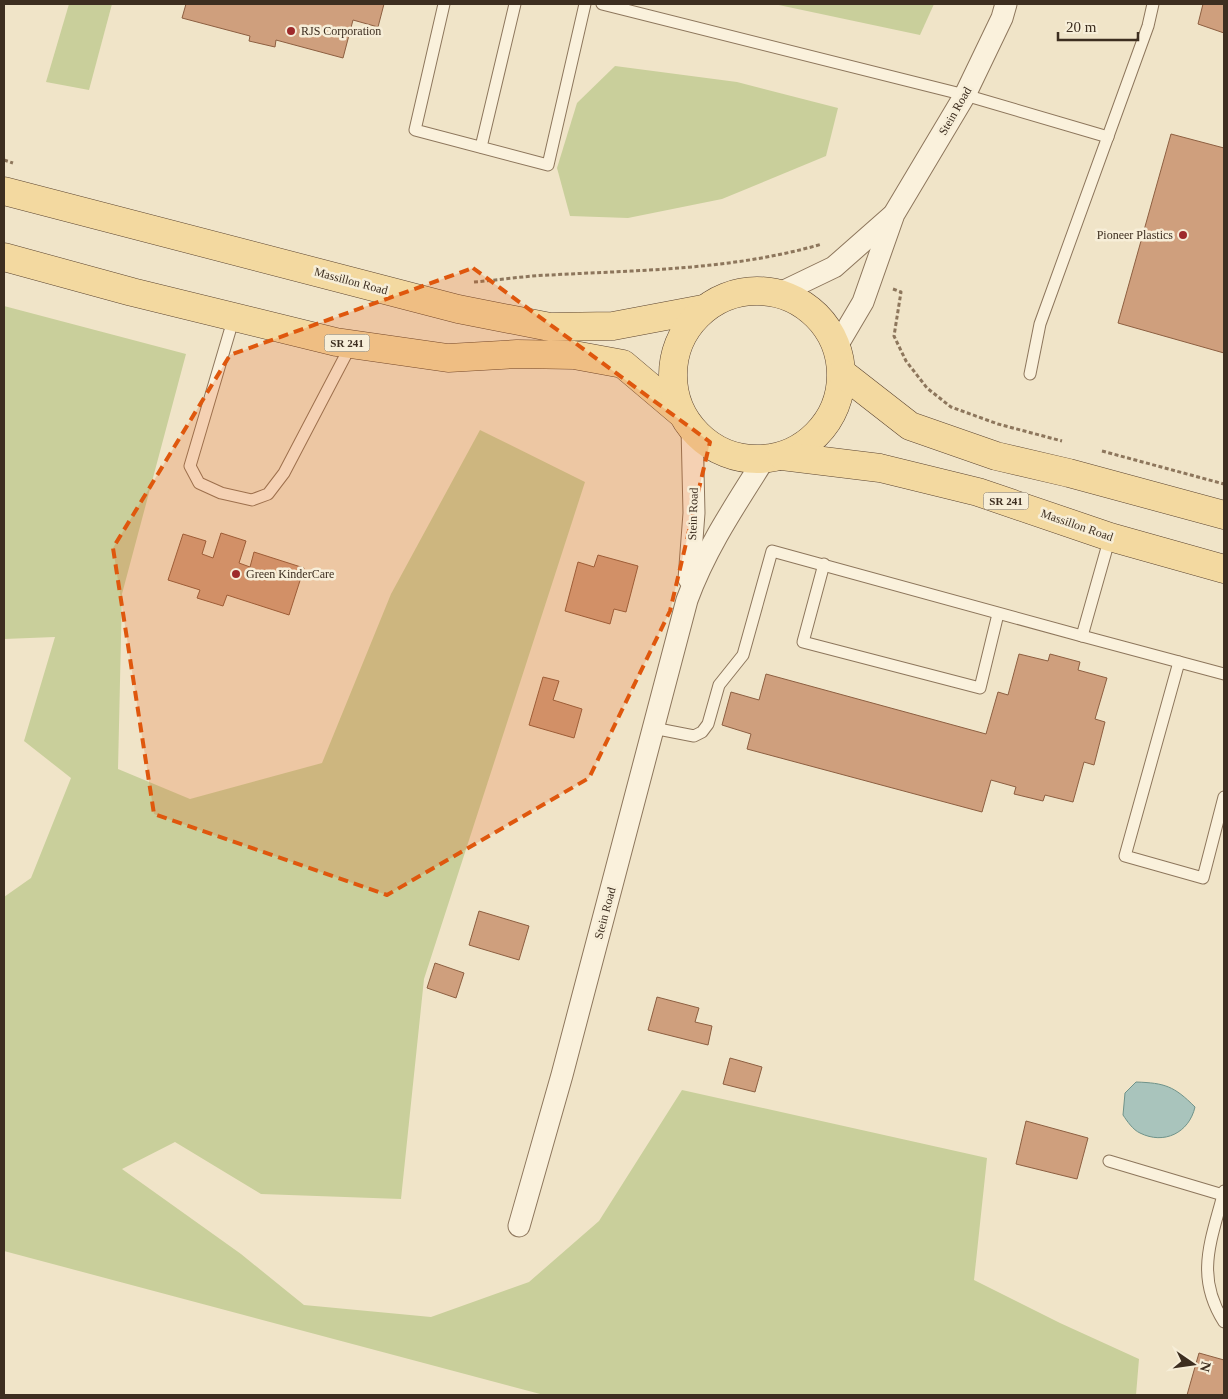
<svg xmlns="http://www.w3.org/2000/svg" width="1228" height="1399" font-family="'Times New Roman',serif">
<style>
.green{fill:#c9cf9b}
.water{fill:#a9c4bc;stroke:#6f938a}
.building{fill:#cf9f7d;stroke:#8d5f41}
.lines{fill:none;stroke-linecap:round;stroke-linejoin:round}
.lane-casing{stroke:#8d765c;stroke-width:13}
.street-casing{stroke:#8d765c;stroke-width:23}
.primary-casing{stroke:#5b4430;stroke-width:29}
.path{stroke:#8d765c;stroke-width:3;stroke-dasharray:4 2.5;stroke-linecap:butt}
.lane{stroke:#faf1dc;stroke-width:11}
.street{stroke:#faf1dc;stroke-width:21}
.primary{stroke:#f3d9a0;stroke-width:28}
.marked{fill:#df570d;fill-opacity:0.2;stroke:#df570d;stroke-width:4;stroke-dasharray:10 6;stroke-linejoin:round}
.poi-dot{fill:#9e2a2b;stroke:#f7eed8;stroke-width:2}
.labels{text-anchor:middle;stroke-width:5;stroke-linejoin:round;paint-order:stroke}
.shield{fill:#f7eed8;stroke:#756857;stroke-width:1}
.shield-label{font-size:11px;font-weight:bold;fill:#3d2e20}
.poi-label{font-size:12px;fill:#3d2e20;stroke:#f7eed8;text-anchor:start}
.street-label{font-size:12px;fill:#3d2e20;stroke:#f7eed8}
</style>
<rect width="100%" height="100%" fill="#f0e4c8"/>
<g class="green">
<path d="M 69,4 L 112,4 L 89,90 L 46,82 Z"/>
<path d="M 774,4 L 934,4 L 920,35 Z"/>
<path d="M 615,66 L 737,82 L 838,108 L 826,156 L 722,199 L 628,218 L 570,216 L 557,168 L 577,103 Z"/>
<path d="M 4,306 L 186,354 L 122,594 L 118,769 L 190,799 L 322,763 L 391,594 L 480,430 L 585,482 L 424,979 L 401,1199 L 261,1194 L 175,1142 L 122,1169 L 241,1254 L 304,1305 L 431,1317 L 529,1282 L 599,1221 L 682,1090 L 987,1158 L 974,1280 L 1060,1323 L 1139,1359 L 1136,1395 L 544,1395 L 4,1251 L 4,897 L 31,878 L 71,778 L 24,741 L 55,637 L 4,639 Z"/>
</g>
<path class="water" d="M 1136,1082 C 1165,1083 1174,1086 1195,1107 C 1189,1133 1164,1145 1140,1133 C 1133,1130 1127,1121 1123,1115 L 1125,1093 Z"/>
<g class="building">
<path d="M 186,4 L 384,4 L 378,27 L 353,20 L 343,58 L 276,40 L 275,47 L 249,41 L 250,36 L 182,18 Z"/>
<path d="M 1203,4 L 1224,4 L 1224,33 L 1198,24 Z"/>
<path d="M 1171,134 L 1224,148 L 1224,353 L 1118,323 Z"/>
<path d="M 221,533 L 246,541 L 239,563 L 250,567 L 254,552 L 304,568 L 289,615 L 227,595 L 223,606 L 197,598 L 200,590 L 168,580 L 183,534 L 206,541 L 202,554 L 213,558 Z"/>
<path d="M 598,555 L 638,566 L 626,612 L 614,609 L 610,624 L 565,611 L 578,562 L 594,567 Z"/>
<path d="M 1019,654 L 1048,661 L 1050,654 L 1080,662 L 1078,670 L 1107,678 L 1095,719 L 1105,722 L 1094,765 L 1084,762 L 1073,802 L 1045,795 L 1043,801 L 1014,794 L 1016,787 L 991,780 L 982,812 L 747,749 L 751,734 L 722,725 L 731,692 L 759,700 L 766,674 L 986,734 L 998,692 L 1008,695 Z"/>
<path d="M 543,677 L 559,681 L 553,700 L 582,709 L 574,738 L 529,725 Z"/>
<path d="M 479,911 L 529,926 L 519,960 L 469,945 Z"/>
<path d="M 435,963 L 464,973 L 456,998 L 427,988 Z"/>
<path d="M 657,997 L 699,1008 L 695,1022 L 712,1026 L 708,1045 L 648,1030 Z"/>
<path d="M 730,1058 L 762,1067 L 755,1092 L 723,1084 Z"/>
<path d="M 1026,1121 L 1088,1138 L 1077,1179 L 1016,1164 Z"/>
<path d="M 1199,1353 L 1224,1360 L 1224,1395 L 1187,1395 Z"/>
</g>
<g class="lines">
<defs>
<g id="lane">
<path d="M 444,4 L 415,130 L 548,165 L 585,4"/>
<path d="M 602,4 L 965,95 L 1108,137"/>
<path d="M 481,147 L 515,4"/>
<path d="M 234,317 L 190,466 L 199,483 L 221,493 L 252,500 L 268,494 L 284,473 L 351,345"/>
<path d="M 1030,374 L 1040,324 L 1148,26 L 1153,4"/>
<path d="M 1110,537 L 1082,636 L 1224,674"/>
<path d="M 824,564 L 803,642 L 980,688 L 998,614"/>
<path d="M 1179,662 L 1125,856 L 1203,878 L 1224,797"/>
<path d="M 653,728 L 694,736 L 702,732 L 708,724 L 719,685 L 743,655 L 772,551 L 1082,636"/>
<path d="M 1109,1161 L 1223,1195"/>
<path d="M 1224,1191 C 1212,1239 1194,1275 1224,1322"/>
</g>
<g id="street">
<path d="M 780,293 L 834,267 L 892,216"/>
<path d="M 837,346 L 863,302 L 894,214 L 965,95 L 1002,18 L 1006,4"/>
<path d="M 689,579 L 694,513 L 692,427"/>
<path d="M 519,1226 L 562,1075 L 687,600 C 706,548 736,504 765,458"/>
</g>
<g id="primary">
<path d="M 4,191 L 458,309 L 550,327 L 613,326 L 703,309"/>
<path d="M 4,257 L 132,292 L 336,342 L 448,358 L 517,354 L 574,355 L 623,364 L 681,413"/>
<circle cx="757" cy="375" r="84"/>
<path d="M 842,373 L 910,426 L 996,456 L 1069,473 L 1224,515"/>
<path d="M 782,456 L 880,468 L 978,492 L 1110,537 L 1224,569"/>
</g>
</defs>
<use href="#lane" class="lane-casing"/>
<use href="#street" class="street-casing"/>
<use href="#primary" class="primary-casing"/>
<g class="path">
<path d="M 4,160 L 13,163"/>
<path d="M 474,282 C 499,280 524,276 550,275 C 641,270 733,270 822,244"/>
<path d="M 893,289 L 901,292 L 894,336 L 906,361 L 927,388 L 951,407 L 998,424 L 1062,441"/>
<path d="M 1102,451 L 1224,484"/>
</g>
<use href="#lane" class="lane"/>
<use href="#street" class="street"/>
<use href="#primary" class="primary"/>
</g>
<path class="marked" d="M 473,268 L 710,442 L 670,611 L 589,778 L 387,895 L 154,814 L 113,548 L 230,355 Z"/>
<g class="poi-dot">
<circle cx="291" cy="31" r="5"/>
<circle cx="1183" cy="235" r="5"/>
<circle cx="236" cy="574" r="5"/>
</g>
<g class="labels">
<g class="shield">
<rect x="324.5" y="334.5" width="45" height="17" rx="4"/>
<rect x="983.5" y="492.5" width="45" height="17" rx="4"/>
</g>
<g class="shield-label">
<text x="347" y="347">SR 241</text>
<text x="1006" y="505">SR 241</text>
</g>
<g class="poi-label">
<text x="301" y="35">RJS Corporation</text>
<text x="1173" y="239" text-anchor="end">Pioneer Plastics</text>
<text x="246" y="578">Green KinderCare</text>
</g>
<g class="street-label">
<text transform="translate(955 111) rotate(-60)" y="4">Stein Road</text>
<text transform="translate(351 281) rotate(15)" y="4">Massillon Road</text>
<text transform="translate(693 514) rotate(-88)" y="4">Stein Road</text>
<text transform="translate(1077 525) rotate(19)" y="4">Massillon Road</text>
<text transform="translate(605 913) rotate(-75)" y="4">Stein Road</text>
</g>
</g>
<rect width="1228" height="1399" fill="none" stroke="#3d2e20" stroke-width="10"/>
<g transform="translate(1193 1364) rotate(103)" stroke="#f7eed8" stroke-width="4" paint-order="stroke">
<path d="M0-4L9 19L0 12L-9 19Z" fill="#3d2e20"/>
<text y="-8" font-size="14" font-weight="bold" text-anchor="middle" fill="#3d2e20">N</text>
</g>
<path d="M1058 32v8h80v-8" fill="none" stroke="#3d2e20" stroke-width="2.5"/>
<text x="1066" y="32" font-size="15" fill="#3d2e20" stroke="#f7eed8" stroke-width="4" paint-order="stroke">20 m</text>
</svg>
